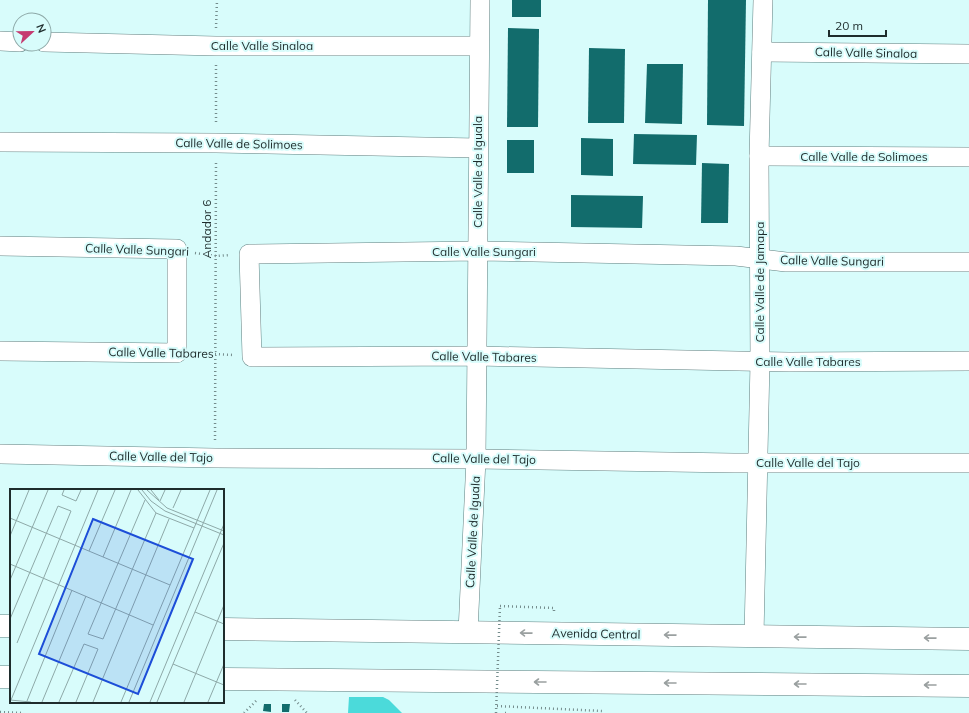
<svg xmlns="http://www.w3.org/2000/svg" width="969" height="713" font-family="Mulish,sans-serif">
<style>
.green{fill:#4bdada}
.building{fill:#126c6c}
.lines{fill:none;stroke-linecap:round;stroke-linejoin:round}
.street-casing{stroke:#608080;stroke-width:20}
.secondary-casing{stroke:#608080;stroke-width:23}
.highway-casing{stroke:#608080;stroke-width:23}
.path{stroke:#748c8c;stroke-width:2.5;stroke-dasharray:1 3;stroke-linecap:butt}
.street{stroke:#fff;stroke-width:19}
.secondary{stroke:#fff;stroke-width:22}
.highway{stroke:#fff;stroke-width:22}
.path-bridge{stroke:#748c8c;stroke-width:2.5;stroke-dasharray:1 3;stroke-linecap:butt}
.oneway{stroke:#9aa0a0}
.labels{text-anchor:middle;stroke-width:4;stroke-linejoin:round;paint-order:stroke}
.street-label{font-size:12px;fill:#1e2c2c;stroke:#d8fcfb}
.inset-road{fill:none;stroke:#8ea9a8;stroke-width:1}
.view{fill:#1d4ed8;fill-opacity:0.15;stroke:#1d4ed8;stroke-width:2}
.inset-edge{fill:none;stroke:#1e2c2c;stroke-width:2}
</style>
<rect width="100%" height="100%" fill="#d8fcfb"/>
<path class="green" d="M 349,697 L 383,697 L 389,700 L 402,713 L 348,713 Z"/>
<g class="building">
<rect x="512" y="0" width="29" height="17"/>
<path d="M 708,0 L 746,0 L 744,126 L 707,125 Z"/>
<path d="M 508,28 L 539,29 L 538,127 L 507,127 Z"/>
<path d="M 589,48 L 625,49 L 624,123 L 588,123 Z"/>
<path d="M 647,64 L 683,64 L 682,124 L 645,123 Z"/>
<path d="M 634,134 L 697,135 L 696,165 L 633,164 Z"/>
<path d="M 581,138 L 613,139 L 613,176 L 581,175 Z"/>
<rect x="507" y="140" width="27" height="33"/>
<path d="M 702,163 L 729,164 L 728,223 L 701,223 Z"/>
<path d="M 571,195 L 643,196 L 642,228 L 571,227 Z"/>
<path d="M 264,704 L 271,704 L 271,712 L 263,711 Z"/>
<path d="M 282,704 L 290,704 L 289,712 L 282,712 Z"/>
</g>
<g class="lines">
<defs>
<g id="street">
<path d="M 0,41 L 20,42"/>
<path d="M 44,42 L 216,46 L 479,46"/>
<path d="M 762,52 L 969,54"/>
<path d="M 0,142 L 216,143 L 478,148"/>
<path d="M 759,156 L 969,157"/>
<path d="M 0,246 L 177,249 L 177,353 L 0,351"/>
<path d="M 969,262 L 786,262 L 736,256 L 478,251 L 249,254 L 252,357 L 477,356 L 789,362 L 969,361"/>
<path d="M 0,454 L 215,458 L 476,459 L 734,463 L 969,463"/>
<path d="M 468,632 L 476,459 L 480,0"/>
<path d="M 754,636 L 760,362 L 759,156 L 763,0"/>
</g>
<g id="secondary">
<path d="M 0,626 L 11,626"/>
<path d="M 223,629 L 969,639"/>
</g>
<g id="highway">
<path d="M 0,677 L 11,677"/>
<path d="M 223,679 L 969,686"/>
</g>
</defs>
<use href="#street" class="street-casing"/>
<use href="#secondary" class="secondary-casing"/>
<use href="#highway" class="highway-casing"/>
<g class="path">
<path d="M 216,28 L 217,0"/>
<path d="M 216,65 L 216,124"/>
<path d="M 195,253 L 216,256 L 230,255"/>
<path d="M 195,353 L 234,355"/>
<path d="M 215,440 L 216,161"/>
<path d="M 500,606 L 554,608 L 554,613"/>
<path d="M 295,700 L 307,713"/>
<path d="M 497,706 L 602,711 L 602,713"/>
<path d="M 0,712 L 24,713"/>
<path d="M 244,713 L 257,700"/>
<path d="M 505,713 L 508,713"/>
</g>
<use href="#street" class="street"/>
<use href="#secondary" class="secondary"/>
<use href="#highway" class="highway"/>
<path class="path-bridge" d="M 496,713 L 500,606"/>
</g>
<defs><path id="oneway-shaft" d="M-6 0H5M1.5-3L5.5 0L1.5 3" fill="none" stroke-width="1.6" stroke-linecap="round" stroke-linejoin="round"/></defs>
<g class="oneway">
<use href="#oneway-shaft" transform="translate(526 633) rotate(-179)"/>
<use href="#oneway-shaft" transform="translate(670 635) rotate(-179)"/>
<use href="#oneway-shaft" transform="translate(800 637) rotate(-179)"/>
<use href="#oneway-shaft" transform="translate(930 638) rotate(-179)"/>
<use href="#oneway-shaft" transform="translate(540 682) rotate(-180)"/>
<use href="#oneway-shaft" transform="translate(670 683) rotate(-180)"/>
<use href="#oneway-shaft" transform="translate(800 684) rotate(-180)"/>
<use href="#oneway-shaft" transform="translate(930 685) rotate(-180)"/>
</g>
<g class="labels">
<g class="street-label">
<text x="262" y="50">Calle Valle Sinaloa</text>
<text transform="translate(866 53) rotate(1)" y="4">Calle Valle Sinaloa</text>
<text transform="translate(239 144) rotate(1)" y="4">Calle Valle de Solimoes</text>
<text x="864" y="161">Calle Valle de Solimoes</text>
<text transform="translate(478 172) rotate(-90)" y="4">Calle Valle de Iguala</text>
<text transform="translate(207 229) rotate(-90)" y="4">Andador 6</text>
<text transform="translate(137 250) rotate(2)" y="4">Calle Valle Sungari</text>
<text x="484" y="256">Calle Valle Sungari</text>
<text transform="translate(832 261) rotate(1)" y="4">Calle Valle Sungari</text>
<text transform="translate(760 282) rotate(-90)" y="4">Calle Valle de Jamapa</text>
<text transform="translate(161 353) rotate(1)" y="4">Calle Valle Tabares</text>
<text transform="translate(484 357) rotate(1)" y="4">Calle Valle Tabares</text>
<text x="808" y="366">Calle Valle Tabares</text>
<text transform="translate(161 457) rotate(1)" y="4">Calle Valle del Tajo</text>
<text transform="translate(484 459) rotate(1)" y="4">Calle Valle del Tajo</text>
<text x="808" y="467">Calle Valle del Tajo</text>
<text transform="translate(473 532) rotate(-87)" y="4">Calle Valle de Iguala</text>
<text transform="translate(596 634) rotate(1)" y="4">Avenida Central</text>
</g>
</g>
<g transform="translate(10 489)">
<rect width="214" height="214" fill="#d8fcfb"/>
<path class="inset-road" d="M 54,1 L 52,6 L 66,12 L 71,1M 128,1 L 146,24 L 184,39M 132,1 L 141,12 L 155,22 L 214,46M 137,1 L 157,19 L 214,42M 141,1 L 149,11M 135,11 L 78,145 L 93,150 L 146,24M 150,12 L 155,1M 163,19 L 171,1M 0,29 L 160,96M 0,47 L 19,1M 79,62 L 105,1M 93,68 L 121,1M 0,75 L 143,136M 0,91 L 38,1M 185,123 L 214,135M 0,130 L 48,17 L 61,22 L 7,154M 163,175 L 214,196M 0,211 L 21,213M 1,211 L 88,1M 17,212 L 62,101M 32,213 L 76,107M 49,213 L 74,155 L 88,160 L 66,213M 83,213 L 159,30M 111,213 L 200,1M 119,213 L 207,1M 140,213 L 214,35M 147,213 L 214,54M 174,213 L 214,116M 198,213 L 214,175"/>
<path class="view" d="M 83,30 L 183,70 L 128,205 L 29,165 Z"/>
<rect width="214" height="214" class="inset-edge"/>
</g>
<g transform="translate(32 32) rotate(68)"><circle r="19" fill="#d8fcfb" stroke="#8ea9a8"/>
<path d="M0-3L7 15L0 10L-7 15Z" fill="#c53a70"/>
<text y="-6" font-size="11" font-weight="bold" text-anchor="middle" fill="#1e2c2c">N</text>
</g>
<path d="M829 30v6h57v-6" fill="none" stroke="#1e2c2c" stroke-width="2"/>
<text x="835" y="30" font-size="12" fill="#1e2c2c" stroke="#d8fcfb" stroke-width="3" paint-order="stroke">20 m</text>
</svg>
